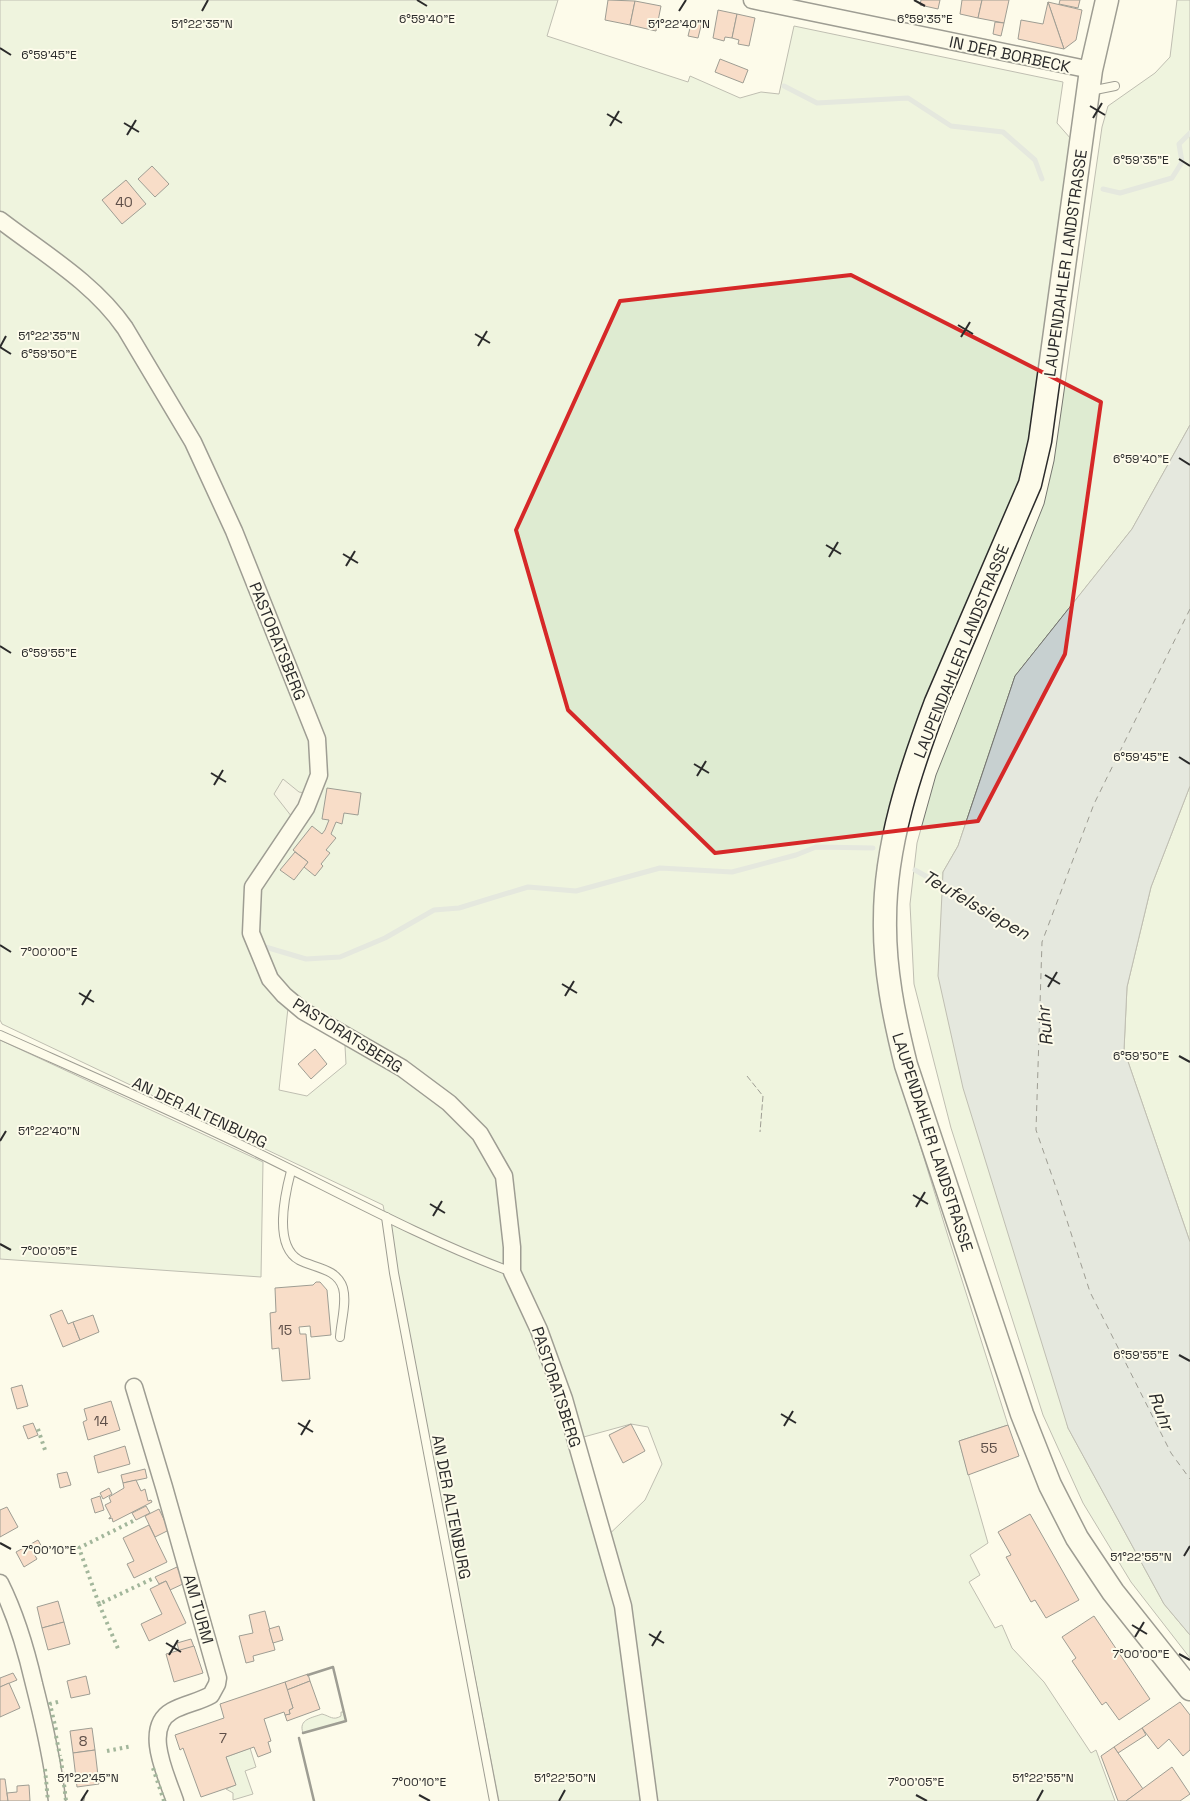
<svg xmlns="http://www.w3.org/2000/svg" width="1190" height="1801" font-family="'Space Grotesk',sans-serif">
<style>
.green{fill:#deebd1;stroke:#74746e;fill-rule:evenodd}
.parking{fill:#eceadb;stroke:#74746e}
.water{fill:#c7d0d0;stroke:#74746e}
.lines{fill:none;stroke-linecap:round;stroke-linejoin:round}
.stream{stroke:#c7d0d0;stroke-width:5}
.ferry{stroke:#2b2b2b;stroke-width:1;stroke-dasharray:6 5;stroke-linecap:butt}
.building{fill:#f2b8a0;stroke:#2b2b2b}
.lane-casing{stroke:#2b2b2b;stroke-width:10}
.street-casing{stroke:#2b2b2b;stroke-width:19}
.secondary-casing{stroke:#2b2b2b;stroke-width:25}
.lane{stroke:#fdfbea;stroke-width:8}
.street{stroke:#fdfbea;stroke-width:16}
.secondary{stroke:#fdfbea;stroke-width:22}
.hedge{stroke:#34623c;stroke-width:4;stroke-dasharray:2.5 4;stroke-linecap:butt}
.fence{stroke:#2b2b2b;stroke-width:1;stroke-dasharray:6 2.5;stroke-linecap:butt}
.wall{stroke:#2b2b2b;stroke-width:2.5}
.marked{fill:none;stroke:#d62828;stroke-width:4;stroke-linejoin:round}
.ticks{fill:none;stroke:#2b2b2b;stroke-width:2}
.labels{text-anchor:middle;stroke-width:4;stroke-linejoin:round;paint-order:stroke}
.number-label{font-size:14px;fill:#5d4e48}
.street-label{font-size:16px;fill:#2b2b2b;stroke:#fdfbea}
.water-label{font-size:18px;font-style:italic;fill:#2b2b2b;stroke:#fdfbea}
.ticks-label{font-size:12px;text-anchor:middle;fill:#2b2b2b;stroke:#fdfbea;stroke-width:4;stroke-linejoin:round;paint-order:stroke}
</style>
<rect width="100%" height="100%" fill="#fdfbea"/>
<g class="green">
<path d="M 0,0 L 558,0 L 547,36 L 688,82 L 690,76 L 740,98 L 761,92 L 779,94 L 794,26 L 1063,82 L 1057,123 L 1071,139 L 1032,436 L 1018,485 L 876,888 L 897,1070 L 947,1233 L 1008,1425 L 959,1441 L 988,1543 L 970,1555 L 980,1575 L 969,1582 L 995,1628 L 1002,1625 L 1012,1648 L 1044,1682 L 1091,1753 L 1096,1750 L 1115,1801 L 499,1801 L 383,1205 L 2,1024 L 0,1020 ZM 288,1008 L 344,1028 L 346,1064 L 307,1096 L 279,1090 ZM 631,1424 L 648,1427 L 662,1464 L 645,1500 L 600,1543 L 569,1441 Z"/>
<path d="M 1177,0 L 1190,0 L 1190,425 L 1132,529 L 1015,676 L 958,846 L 943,872 L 943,885 L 1068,1428 L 1164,1604 L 1190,1635 L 1190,1658 L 1131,1582 L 1083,1503 L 1043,1415 L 951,1128 L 914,984 L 910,904 L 917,843 L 936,775 L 1044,504 L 1054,461 L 1102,127 L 1108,106 L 1155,73 L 1170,57 Z"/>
<path d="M 1190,786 L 1190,1242 L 1124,1050 L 1127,987 L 1151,887 Z"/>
<path d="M 0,1040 L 263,1162 L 261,1277 L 0,1259 Z"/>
<path d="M 341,1712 L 344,1712 L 346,1721 L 303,1733 C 298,1719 312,1718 322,1714 C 330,1716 333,1721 341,1716 Z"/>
<path d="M 250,1748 L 256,1767 L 245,1771 L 253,1794 L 233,1800 L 233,1793 L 226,1789 L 235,1785 L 226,1757 Z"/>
</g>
<path class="parking" d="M 283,779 L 299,792 L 305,793 L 292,817 L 274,794 Z"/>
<path class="water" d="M 1190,425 L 1190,786 L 1151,887 L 1127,987 L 1124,1050 L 1190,1242 L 1190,1635 L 1164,1604 L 1068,1428 L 963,1088 L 938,976 L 943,872 L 958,846 L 1015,676 L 1132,529 Z"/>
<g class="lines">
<g class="stream">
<path d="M 784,86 L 817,103 L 908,98 L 951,126 L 1003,132 L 1035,160 L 1042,179"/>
<path d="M 1103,189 L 1120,193 L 1172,178 L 1182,162 L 1179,144 L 1190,133"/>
<path d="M 915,870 L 947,888"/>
<path d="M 262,946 L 306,959 L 340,957 L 385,938 L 434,910 L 459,908 L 528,887 L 576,891 L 660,868 L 732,872 L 796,855 L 816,847 L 873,848"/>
</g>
<path class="ferry" d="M 1190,609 L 1094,804 L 1042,942 L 1036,1130 L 1059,1196 L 1090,1292 L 1171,1453 L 1190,1479"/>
</g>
<g class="building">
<path d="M 608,0 L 635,1 L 630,25 L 605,20 Z"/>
<path d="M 921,0 L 940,0 L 938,9 L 920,5 Z"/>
<path d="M 962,0 L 982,0 L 978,18 L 960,14 Z"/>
<path d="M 982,0 L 1009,0 L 1004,23 L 978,18 Z"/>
<path d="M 1060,0 L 1080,0 L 1078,8 L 1059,4 Z"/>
<path d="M 635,1 L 661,6 L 656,31 L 630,25 Z"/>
<path d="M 1048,2 L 1082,10 L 1076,40 L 1064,49 Z"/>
<path d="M 1048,2 L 1064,49 L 1018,39 L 1021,20 L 1043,24 Z"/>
<path d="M 718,10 L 737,14 L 732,38 L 725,37 L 724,41 L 713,38 Z"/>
<path d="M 737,14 L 755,18 L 749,46 L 738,44 L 739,40 L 732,38 Z"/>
<path d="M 692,20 L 702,22 L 698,38 L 688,36 Z"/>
<path d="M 995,22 L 1004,23 L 1001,36 L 993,34 Z"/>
<path d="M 720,59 L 748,70 L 743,83 L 715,72 Z"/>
<path d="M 152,166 L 169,184 L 155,197 L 138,179 Z"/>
<path d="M 126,180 L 146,204 L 122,224 L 102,200 Z"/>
<path d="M 327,788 L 361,793 L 358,815 L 344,813 L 342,824 L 336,822 L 331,834 L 336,838 L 326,850 L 330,853 L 321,864 L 323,866 L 315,876 L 304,867 L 308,862 L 293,850 L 312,826 L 322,834 L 325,830 L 329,820 L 322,819 Z"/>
<path d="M 295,852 L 308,862 L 294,880 L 280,870 Z"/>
<path d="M 315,1049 L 327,1064 L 311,1079 L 298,1064 Z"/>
<path d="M 316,1282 L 320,1282 L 327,1290 L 331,1335 L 311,1337 L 310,1326 L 299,1327 L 300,1334 L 306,1334 L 310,1379 L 282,1381 L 279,1348 L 272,1349 L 270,1313 L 276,1312 L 275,1288 L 313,1285 Z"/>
<path d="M 62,1310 L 68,1324 L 73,1322 L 80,1340 L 63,1347 L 50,1315 Z"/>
<path d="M 93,1315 L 99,1332 L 80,1340 L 73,1322 Z"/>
<path d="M 22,1385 L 28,1406 L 17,1409 L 11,1388 Z"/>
<path d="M 111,1401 L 120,1430 L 88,1440 L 83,1422 L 87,1420 L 84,1409 Z"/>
<path d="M 33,1423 L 38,1435 L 28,1439 L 23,1426 Z"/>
<path d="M 631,1424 L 645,1451 L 623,1463 L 609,1435 Z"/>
<path d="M 1008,1425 L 1019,1456 L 968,1475 L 959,1441 Z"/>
<path d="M 125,1446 L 130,1464 L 98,1473 L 94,1456 Z"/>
<path d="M 145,1469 L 147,1478 L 123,1483 L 121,1475 Z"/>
<path d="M 67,1472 L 71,1485 L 60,1488 L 57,1474 Z"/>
<path d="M 136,1480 L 141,1491 L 145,1489 L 148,1501 L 151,1500 L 152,1502 L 113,1522 L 112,1518 L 109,1519 L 109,1518 L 111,1517 L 105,1505 L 111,1502 L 109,1497 L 124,1488 L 123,1483 Z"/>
<path d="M 109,1488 L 112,1494 L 103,1499 L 100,1493 Z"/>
<path d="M 100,1496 L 104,1510 L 95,1513 L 91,1499 Z"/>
<path d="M 146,1506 L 150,1513 L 136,1520 L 132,1513 Z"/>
<path d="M 7,1507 L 18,1527 L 0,1537 L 0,1510 Z"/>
<path d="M 159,1509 L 169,1530 L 155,1537 L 145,1516 Z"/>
<path d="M 1030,1514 L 1079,1600 L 1046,1618 L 1035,1600 L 1031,1602 L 1006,1557 L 1011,1555 L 998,1532 Z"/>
<path d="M 149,1525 L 167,1562 L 134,1578 L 127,1564 L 134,1561 L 123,1538 Z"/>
<path d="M 38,1540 L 43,1549 L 34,1554 L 29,1545 Z"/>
<path d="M 29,1545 L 37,1559 L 24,1567 L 16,1552 Z"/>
<path d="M 177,1567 L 185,1583 L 170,1590 L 166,1581 L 159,1584 L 155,1577 Z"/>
<path d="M 166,1581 L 186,1623 L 149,1641 L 141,1624 L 162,1614 L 150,1589 Z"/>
<path d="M 58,1601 L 64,1622 L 42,1628 L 37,1607 Z"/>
<path d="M 265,1611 L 275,1650 L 253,1656 L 254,1661 L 246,1663 L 239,1636 L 253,1633 L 249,1615 Z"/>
<path d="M 1094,1616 L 1150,1699 L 1119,1720 L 1106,1702 L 1102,1705 L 1072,1661 L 1076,1658 L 1062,1637 Z"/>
<path d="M 64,1622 L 70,1644 L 48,1650 L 42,1628 Z"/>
<path d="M 279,1626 L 283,1640 L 273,1643 L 269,1629 Z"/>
<path d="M 191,1639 L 194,1647 L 179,1651 L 177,1643 Z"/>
<path d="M 194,1646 L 203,1673 L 174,1682 L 166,1654 Z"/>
<path d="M 13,1673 L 17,1680 L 0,1687 L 0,1678 Z"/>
<path d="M 308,1674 L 310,1681 L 287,1690 L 285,1682 Z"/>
<path d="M 86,1676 L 90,1694 L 71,1698 L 67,1681 Z"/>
<path d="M 310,1681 L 320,1709 L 287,1721 L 285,1715 L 290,1714 L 289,1710 L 293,1708 L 287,1690 Z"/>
<path d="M 285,1682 L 293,1708 L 289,1710 L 290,1714 L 285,1715 L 284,1712 L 264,1719 L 271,1741 L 268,1742 L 271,1752 L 258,1757 L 254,1747 L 226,1757 L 236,1785 L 201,1797 L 183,1748 L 180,1750 L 175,1735 L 224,1718 L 220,1704 Z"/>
<path d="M 9,1683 L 20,1708 L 0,1717 L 0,1687 Z"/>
<path d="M 1180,1702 L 1190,1715 L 1190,1750 L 1183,1756 L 1169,1739 L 1158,1749 L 1142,1728 Z"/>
<path d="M 92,1728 L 95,1750 L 73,1753 L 70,1731 Z"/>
<path d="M 1142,1728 L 1146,1735 L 1118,1753 L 1114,1747 Z"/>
<path d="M 1114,1747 L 1143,1789 L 1126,1801 L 1118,1801 L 1101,1756 Z"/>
<path d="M 95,1750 L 99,1784 L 77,1787 L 73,1753 Z"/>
<path d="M 1172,1767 L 1190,1794 L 1180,1801 L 1126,1801 Z"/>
<path d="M 0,1779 L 5,1779 L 8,1801 L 0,1801 Z"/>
<path d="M 29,1785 L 30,1801 L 8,1801 L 7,1793 L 17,1792 L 17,1786 Z"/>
</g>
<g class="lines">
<defs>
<g id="lane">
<path d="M 1090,91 L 1115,86"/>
<path d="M 0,1035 C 76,1069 152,1102 227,1138 C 322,1183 414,1236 512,1272"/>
<path d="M 291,1171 C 285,1194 273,1245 299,1260 C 314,1268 337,1268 343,1288 C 347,1303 341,1321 340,1337"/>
<path d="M 386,1217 L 394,1273 L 494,1801"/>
</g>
<g id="street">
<path d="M 752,0 L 1091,70"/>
<path d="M 0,220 C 43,253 94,283 125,328 L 193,442 L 234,531 L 317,739 L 319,775 L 306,808 L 253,887 L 251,933 L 270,979 L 284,995 L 303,1011 L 402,1068 L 449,1103 L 480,1134 L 504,1176 L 512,1247 L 512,1272 L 539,1330 L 564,1399 L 623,1606 L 649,1801"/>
<path d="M 134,1387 L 164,1487 L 218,1678 L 217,1684 L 211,1695 C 199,1702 184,1704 172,1711 C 142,1728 167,1777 175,1801"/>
<path d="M 0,1583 C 16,1615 26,1649 34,1684 C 44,1723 53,1762 57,1801"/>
</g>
<path id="secondary" d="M 1107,0 L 1091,70 L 1040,441 L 1030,484 L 936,702 C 910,771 885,845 885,919 C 884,968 894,1017 906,1065 L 1022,1414 L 1050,1485 L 1077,1538 L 1113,1592 L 1190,1689"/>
</defs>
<use href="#lane" class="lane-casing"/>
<use href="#street" class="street-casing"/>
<use href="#secondary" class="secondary-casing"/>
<use href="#lane" class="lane"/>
<use href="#street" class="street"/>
<use href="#secondary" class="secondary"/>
<g class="hedge">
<path d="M 38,1429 L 45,1450"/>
<path d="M 133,1521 L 79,1548 L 99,1604 L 154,1578"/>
<path d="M 99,1604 L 119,1651"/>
<path d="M 56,1730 L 50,1704 L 61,1701"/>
<path d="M 56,1736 L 60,1756"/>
<path d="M 107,1751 L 132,1746"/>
<path d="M 61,1759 L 66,1801"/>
<path d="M 153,1768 L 164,1801"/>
<path d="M 45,1769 L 48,1801"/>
</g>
<path class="fence" d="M 747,1076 L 763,1096 L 760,1132"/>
<g class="wall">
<path d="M 303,1733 L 346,1721 L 333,1667 L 308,1675"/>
<path d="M 299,1738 L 314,1801"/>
<path d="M 83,1801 L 84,1797"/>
</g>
</g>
<path d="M0 0H1190V1801H0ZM 851,275 L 1101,402 L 1065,654 L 978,821 L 715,853 L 568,710 L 516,530 L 620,301 Z" fill="#fdfbea" fill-opacity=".55" fill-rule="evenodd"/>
<path class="marked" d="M 851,275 L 1101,402 L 1065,654 L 978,821 L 715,853 L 568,710 L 516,530 L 620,301 Z"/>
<path class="ticks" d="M 417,0 L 427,6M 914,0 L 925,6M 202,11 L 208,0M 679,11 L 686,0M 0,48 L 11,55M 1090,106 L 1105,115M 607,114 L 622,123M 1093,118 L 1102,103M 124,123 L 139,132M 610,126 L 619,111M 127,135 L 136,120M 1179,159 L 1190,166M 958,325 L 973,334M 475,334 L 490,343M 961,337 L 970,322M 478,346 L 487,331M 0,347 L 11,354M 0,347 L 6,336M 1179,458 L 1190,465M 826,545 L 841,554M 343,554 L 358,563M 829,557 L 838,542M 346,566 L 355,551M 0,646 L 11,653M 1179,757 L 1190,764M 694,764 L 709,773M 211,773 L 226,782M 697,776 L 706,761M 214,785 L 223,770M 0,945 L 11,952M 1045,975 L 1060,984M 562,984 L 577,993M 1048,987 L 1057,972M 79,993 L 94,1002M 565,996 L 574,981M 82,1005 L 91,990M 1179,1056 L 1190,1062M 0,1141 L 6,1131M 913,1195 L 928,1204M 430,1204 L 445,1213M 916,1207 L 925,1192M 433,1216 L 442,1201M 0,1244 L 11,1250M 1179,1355 L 1190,1361M 781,1414 L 796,1423M 298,1423 L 313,1432M 784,1426 L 793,1411M 301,1435 L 310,1420M 0,1543 L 11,1549M 1184,1556 L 1190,1546M 1132,1625 L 1147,1634M 649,1634 L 664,1643M 1135,1637 L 1144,1622M 166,1643 L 181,1652M 652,1646 L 661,1631M 1179,1654 L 1190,1660M 169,1655 L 178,1640M 419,1795 L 430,1801M 916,1795 L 927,1801M 81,1801 L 88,1790M 559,1801 L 565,1790M 1037,1801 L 1043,1790"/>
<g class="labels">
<g class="number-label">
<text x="124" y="207">40</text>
<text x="285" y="1335">15</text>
<text x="101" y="1426">14</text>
<text x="989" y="1453">55</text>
<text x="223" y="1743">7</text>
<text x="83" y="1746">8</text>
</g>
<g class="street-label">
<text transform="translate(1010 54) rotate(12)" y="6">IN DER BORBECK</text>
<text transform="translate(1065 263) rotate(-82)" y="6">LAUPENDAHLER LANDSTRASSE</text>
<text transform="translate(278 641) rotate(68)" y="6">PASTORATSBERG</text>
<text transform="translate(961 651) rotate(-68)" y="6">LAUPENDAHLER LANDSTRASSE</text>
<text transform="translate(348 1035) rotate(32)" y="6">PASTORATSBERG</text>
<text transform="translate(200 1112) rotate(25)" y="6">AN DER ALTENBURG</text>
<text transform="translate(933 1142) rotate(72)" y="6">LAUPENDAHLER LANDSTRASSE</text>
<text transform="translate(557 1387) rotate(72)" y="6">PASTORATSBERG</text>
<text transform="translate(452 1507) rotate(79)" y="6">AN DER ALTENBURG</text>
<text transform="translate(199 1609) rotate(74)" y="6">AM TURM</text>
</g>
<g class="water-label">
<text transform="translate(976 905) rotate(30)" y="6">Teufelssiepen</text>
<text transform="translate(1045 1026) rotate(-95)" y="6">Ruhr</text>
<text transform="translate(1161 1411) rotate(69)" y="6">Ruhr</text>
</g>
</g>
<g class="ticks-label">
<text x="427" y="23">6°59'40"E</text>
<text x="925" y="23">6°59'35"E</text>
<text x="202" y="28">51°22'35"N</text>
<text x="679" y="28">51°22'40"N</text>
<text x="49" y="59">6°59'45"E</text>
<text x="1141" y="164">6°59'35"E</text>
<text x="49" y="340">51°22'35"N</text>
<text x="49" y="358">6°59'50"E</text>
<text x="1141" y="463">6°59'40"E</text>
<text x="49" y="657">6°59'55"E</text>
<text x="1141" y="761">6°59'45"E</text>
<text x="49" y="956">7°00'00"E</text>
<text x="1141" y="1060">6°59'50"E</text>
<text x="49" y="1135">51°22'40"N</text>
<text x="49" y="1255">7°00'05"E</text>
<text x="1141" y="1359">6°59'55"E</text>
<text x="49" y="1554">7°00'10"E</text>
<text x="1141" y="1561">51°22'55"N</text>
<text x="1141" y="1658">7°00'00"E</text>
<text x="88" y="1782">51°22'45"N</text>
<text x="565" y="1782">51°22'50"N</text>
<text x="1043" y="1782">51°22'55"N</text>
<text x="419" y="1786">7°00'10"E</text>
<text x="916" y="1786">7°00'05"E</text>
</g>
</svg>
